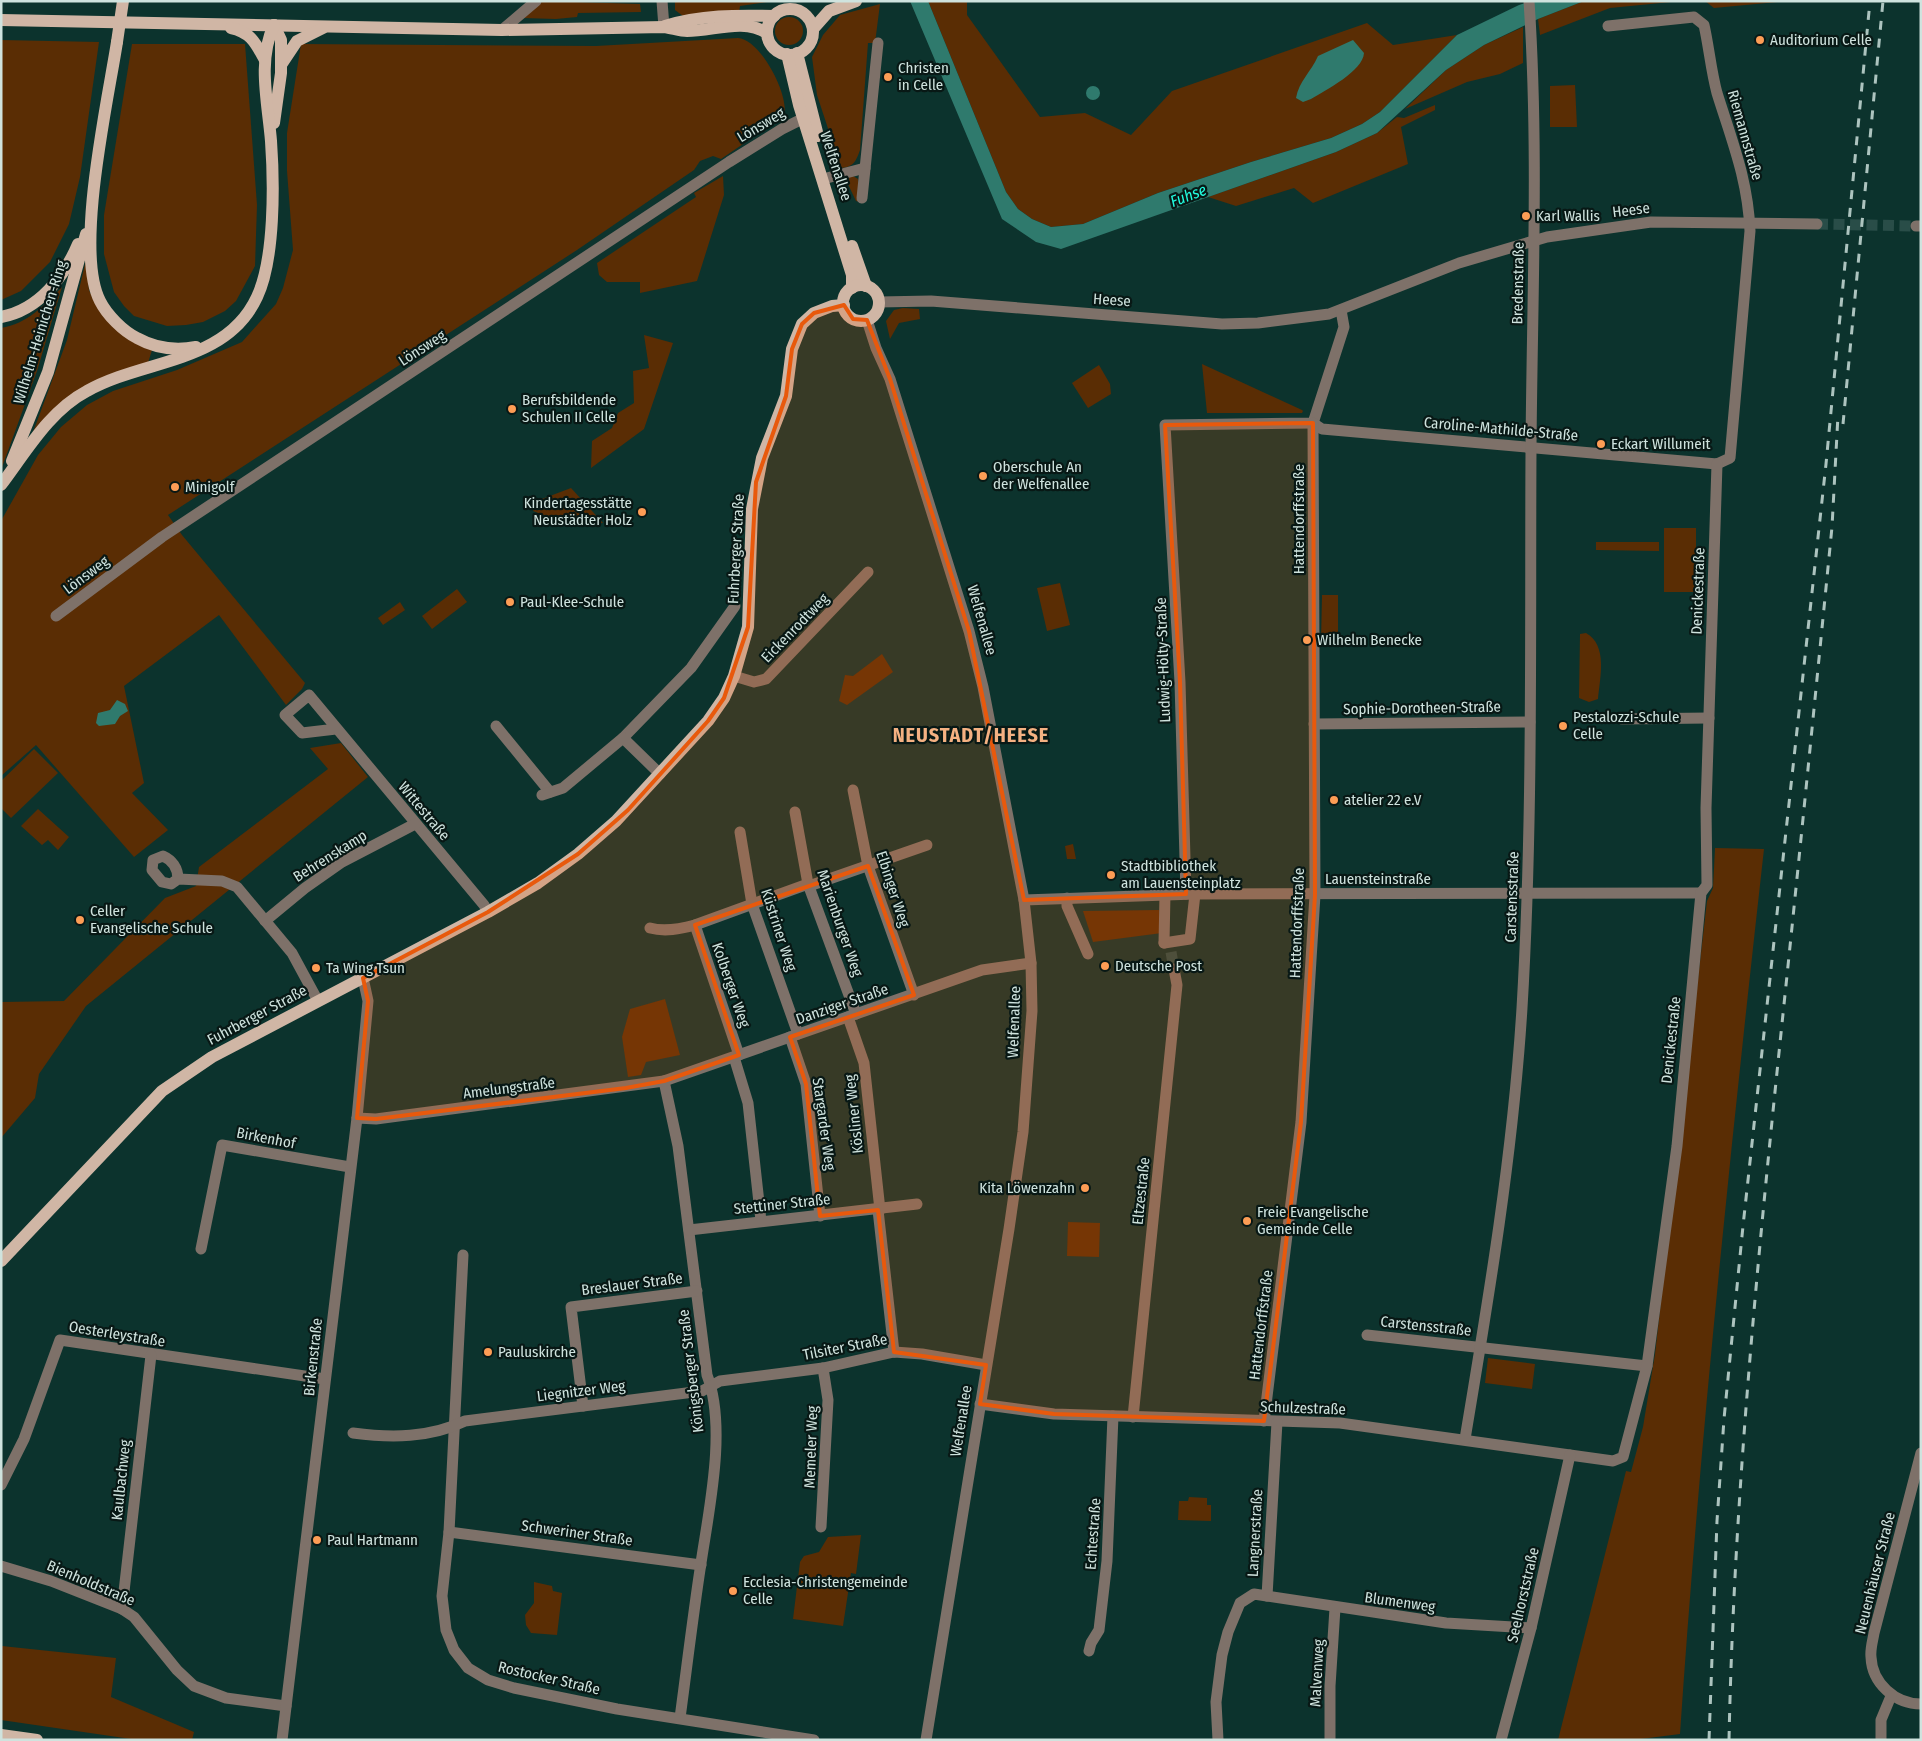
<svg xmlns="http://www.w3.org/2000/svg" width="1922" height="1741" font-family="'Fira Sans Condensed',sans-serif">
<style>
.green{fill:#5a2d04}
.water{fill:#2f7a6d}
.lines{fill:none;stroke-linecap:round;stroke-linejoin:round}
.minor-tunnel{stroke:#294d48;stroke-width:11;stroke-dasharray:11 5.5;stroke-linecap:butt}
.minor{stroke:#7e7169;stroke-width:11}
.major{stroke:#d0b6a5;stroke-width:12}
.rail{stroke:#adc4bf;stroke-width:3;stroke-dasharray:9 9;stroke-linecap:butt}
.major-bridge{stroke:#d0b6a5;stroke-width:12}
.marked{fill:#e8590c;fill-opacity:0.2;stroke:#e8590c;stroke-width:4;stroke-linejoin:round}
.poi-dot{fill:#fd9d55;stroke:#081815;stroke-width:2}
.labels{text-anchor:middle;stroke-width:4.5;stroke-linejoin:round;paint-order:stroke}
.poi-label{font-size:15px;fill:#cfe3de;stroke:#081815;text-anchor:start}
.street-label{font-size:15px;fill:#cfe3de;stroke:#081815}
.water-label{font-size:16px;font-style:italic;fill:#22fcdf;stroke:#081815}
.district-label{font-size:20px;font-weight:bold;letter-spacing:1px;fill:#f4b182;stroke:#081815}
</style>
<rect width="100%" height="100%" fill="#0c332d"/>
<g class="green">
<path d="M 543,1 L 640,4 L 641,12 L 578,13 L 577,17 L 556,19 L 522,18 Z"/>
<path d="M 675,1 L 774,1 L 740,6 L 739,12 L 683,16 L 675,10 Z"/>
<path d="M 928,1 L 967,1 L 967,15 L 1040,117 L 1085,113 L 1131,135 L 1172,91 L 1367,23 L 1393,45 L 1457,35 L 1380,112 L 1362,124 L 1331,138 L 1251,162 L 1158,193 L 1083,224 L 1051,227 L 1032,219 L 1018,209 L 1006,192 Z"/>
<path d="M 1584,1 L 1681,1 L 1610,8 L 1540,35 L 1538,19 Z"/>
<path d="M 1705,1 L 1789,1 L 1714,8 Z"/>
<path d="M 880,4 L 875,43 L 868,43 L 860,150 C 856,161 854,167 841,168 L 817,95 L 812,57 L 823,35 L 840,15 Z"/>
<circle cx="789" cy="31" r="14"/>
<path d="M 1523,27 L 1523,63 L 1500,74 L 1467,82 L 1405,109 L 1446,70 L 1484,45 Z"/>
<path d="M 738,38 C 760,39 790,95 784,116 L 721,159 L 713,156 L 700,161 L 694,170 L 577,250 L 168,515 L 182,535 L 305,683 L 302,689 L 286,705 L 219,615 L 124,686 L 144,783 L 132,793 L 168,830 L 134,857 L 36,745 L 1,776 L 1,521 L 38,455 L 61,427 L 87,405 L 113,391 L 177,370 L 242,342 L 276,304 L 283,288 L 293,250 L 287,171 L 287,133 L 301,44 L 596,46 Z"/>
<path d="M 1,40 L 99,42 L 80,177 L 69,224 L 50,262 L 21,291 L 1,300 Z"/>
<path d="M 132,44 L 245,44 L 257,205 L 255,266 L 236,301 L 225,311 L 203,322 L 186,325 L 167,326 L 134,316 L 124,306 L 114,292 L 104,254 L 104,215 Z"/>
<path d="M 1575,85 L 1577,127 L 1550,127 L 1550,86 Z"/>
<path d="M 1435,105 L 1435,110 L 1401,127 L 1408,164 L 1313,203 L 1294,188 L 1236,206 L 1208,197 L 1336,152 L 1377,133 L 1397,117 L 1404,118 Z"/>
<path d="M 723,176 L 724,195 L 697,281 L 640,293 L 640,282 L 607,282 L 599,275 L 597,263 L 696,197 L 694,193 Z"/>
<path d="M 853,176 L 858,179 L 860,202 L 856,201 L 845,178 Z"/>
<path d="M 86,260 L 89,290 L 95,303 L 152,350 L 148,363 L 123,371 L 32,435 L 67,340 Z"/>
<path d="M 62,287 L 37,371 L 1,470 L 1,328 C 27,324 45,305 62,287 Z"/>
<path d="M 903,308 L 919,309 L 920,319 L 899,323 L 890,339 L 886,321 L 894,310 Z"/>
<path d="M 644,335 L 673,343 L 644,429 L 591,468 L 592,441 L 612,428 L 618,413 L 634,403 L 633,371 L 649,368 Z"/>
<path d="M 1202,364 L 1302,410 L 1303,411 L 1302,413 L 1207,413 Z"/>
<path d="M 1099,365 L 1110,384 L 1111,394 L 1088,408 L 1072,383 Z"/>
<path d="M 571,488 L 603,523 C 577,527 557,520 533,511 L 534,502 Z"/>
<rect x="1664" y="528" width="32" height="64"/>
<path d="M 1596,542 L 1659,542 L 1659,551 L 1596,550 Z"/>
<path d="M 1060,583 L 1070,625 L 1047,631 L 1037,588 Z"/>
<path d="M 457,589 L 467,602 L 432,629 L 422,616 Z"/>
<path d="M 1322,595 L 1338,595 L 1338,641 L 1321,641 Z"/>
<path d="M 400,602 L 405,610 L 383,625 L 378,618 Z"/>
<path d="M 1586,633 C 1608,645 1600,678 1598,699 L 1589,702 L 1579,698 L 1580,634 Z"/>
<path d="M 882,654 L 893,672 L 847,705 L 839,701 L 845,675 L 853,676 Z"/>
<path d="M 341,743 L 368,777 L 86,1006 L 39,1074 L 35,1098 L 1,1138 L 1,1002 L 64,1001 L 165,898 L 196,886 L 199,867 L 328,769 L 310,748 Z"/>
<path d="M 34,749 L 58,773 L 11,818 L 1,808 L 1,781 Z"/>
<path d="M 38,809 L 69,837 L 58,850 L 48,840 L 42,845 L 21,826 Z"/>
<path d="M 1073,844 L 1076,859 L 1067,859 L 1065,846 Z"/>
<path d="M 1715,848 L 1764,849 C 1731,1144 1700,1438 1680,1734 L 1633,1740 L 1558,1740 L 1626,1471 L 1631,1472 L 1643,1427 L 1655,1354 L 1707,901 L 1713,888 Z"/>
<path d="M 1159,910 L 1162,933 L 1093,942 L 1083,911 Z"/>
<path d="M 665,999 L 680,1055 L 646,1062 L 641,1075 L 628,1077 L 622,1037 L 630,1009 Z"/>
<path d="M 1068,1222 L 1100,1223 L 1099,1257 L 1067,1256 Z"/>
<path d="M 1488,1358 L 1535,1364 L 1532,1389 L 1485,1383 Z"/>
<path d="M 1189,1497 L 1207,1498 L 1207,1505 L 1211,1505 L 1211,1521 L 1178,1520 L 1179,1501 L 1188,1501 Z"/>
<path d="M 861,1535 L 856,1574 L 851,1573 L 843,1626 L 793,1619 L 800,1562 L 804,1556 L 819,1552 L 828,1537 Z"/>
<path d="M 534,1582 L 552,1586 L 553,1591 L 562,1593 L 557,1635 L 531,1633 L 526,1625 L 525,1615 L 534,1603 Z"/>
<path d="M 2,1646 L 116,1658 L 111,1697 L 194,1732 L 192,1740 L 138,1740 L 1,1720 Z"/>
</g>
<g class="water">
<path d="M 910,1 L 928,1 L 1006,192 L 1018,209 L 1032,219 L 1051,227 L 1083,224 L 1158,193 L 1251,162 L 1331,138 L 1362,124 L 1380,112 L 1457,35 L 1519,5 L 1531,1 L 1584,1 L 1538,19 L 1484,45 L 1446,70 L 1377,133 L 1336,152 L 1061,249 L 1036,242 L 1002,219 Z"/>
<path d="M 1353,40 L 1364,53 C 1363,71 1326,90 1311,99 L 1303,102 L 1296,98 C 1299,81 1311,72 1318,56 Z"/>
<circle cx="1093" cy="93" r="7"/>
<path d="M 117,700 L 125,704 L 128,711 L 120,716 L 115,724 L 99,726 L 96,723 L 98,713 L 110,710 Z"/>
</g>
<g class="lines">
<g class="minor-tunnel">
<path d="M 1817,224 L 1916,226"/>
<path d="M 1171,952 L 1174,969"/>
</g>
<g class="minor">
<path d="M 662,1 L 664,27"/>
<path d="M 1608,26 L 1694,17 L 1704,25 C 1709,47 1711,71 1717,93 C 1732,141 1748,180 1750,231 L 1730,458 L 1717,464"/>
<path d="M 502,30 L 536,1"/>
<path d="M 823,179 L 865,168"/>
<path d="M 862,198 L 878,43"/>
<path d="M 1916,226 L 1921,226"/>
<path d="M 879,302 L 931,301 L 1222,324 L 1258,323 L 1329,314 L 1459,263 L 1547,237 L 1651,222 L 1817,224"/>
<path d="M 867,320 L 876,348 L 890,379 L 969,631 L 983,687 L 1024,900 L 1031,963 L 1032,1011 L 1023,1132 L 1009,1229 L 926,1740"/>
<path d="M 1313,423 L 1322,429 L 1717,464"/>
<path d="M 56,616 L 162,537 L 729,162 L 782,129 L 810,115"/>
<path d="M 734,676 L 754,682 L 766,679 L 868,572"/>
<path d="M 1622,719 L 1709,718"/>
<path d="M 1314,724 L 1530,722"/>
<path d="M 496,726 L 550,792"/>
<path d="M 336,729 L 302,733 L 285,715 L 309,695 L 484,905 L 488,912"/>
<path d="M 623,738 L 691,668 L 735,606"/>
<path d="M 853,790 L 868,866 L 914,995"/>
<path d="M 542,795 L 563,788 L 623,738 L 660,774"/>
<path d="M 795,812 L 808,884 L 856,1014"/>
<path d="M 740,832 L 752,904 L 798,1034"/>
<path d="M 178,879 L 171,884 L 162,882 L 152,870 L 153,860 L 163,856 C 172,860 178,868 178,879 L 222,881 L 237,887 L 292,953 L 318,1001"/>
<path d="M 809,886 L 927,845"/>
<path d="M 1186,894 L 1180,682 L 1165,425 L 1313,423 L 1344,327 L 1341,310"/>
<path d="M 1067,898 L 1067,906 L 1088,954"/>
<path d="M 1024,900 L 1195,894 L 1701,893"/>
<path d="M 265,921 L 305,888 L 342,862 L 415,824"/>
<path d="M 695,925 L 739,1055"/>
<path d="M 650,928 C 665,932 680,929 695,925 L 808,884"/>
<path d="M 1164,943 L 1190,939 L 1195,894"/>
<path d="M 1164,943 L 1165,894"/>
<path d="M 848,1017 L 864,1063 L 880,1210"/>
<path d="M 790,1037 L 806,1084 L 820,1216"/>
<path d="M 734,1057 L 748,1103 L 761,1221"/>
<path d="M 664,1081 L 678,1146 L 707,1375 C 727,1427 709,1509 701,1563 C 693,1615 687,1666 680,1718"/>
<path d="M 357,1118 L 376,1119 L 664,1081 L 982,970 L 1031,963"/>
<path d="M 878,1210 L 894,1352"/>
<path d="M 689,1230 L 917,1204"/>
<path d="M 201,1249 L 222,1145 L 350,1167"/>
<path d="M 463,1255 L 449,1532 L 442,1596 L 446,1630 L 454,1650 L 468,1668 L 488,1680 L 514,1688 L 617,1709 L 814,1740"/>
<path d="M 1367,1335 L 1647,1366"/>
<path d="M 980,1404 L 1054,1414 L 1340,1423 L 1613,1461 L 1623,1457 L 1647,1366 L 1677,1146 L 1701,893 L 1707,885 L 1706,808 L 1717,464"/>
<path d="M 583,1406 L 571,1307 L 697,1291"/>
<path d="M 1133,1417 L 1177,985 L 1174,969"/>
<path d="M 1264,1421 L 1301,1122 L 1315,895 L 1313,423"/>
<path d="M 353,1433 C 391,1438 430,1438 465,1421 L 702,1391 L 720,1381 L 823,1368 L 894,1352 L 922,1354 L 986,1365"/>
<path d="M 1465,1439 C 1489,1296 1513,1153 1522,1008 C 1533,823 1530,636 1531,450 C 1532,301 1539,151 1529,1"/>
<path d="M 1921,1453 L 1874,1633 C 1873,1640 1870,1649 1871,1657 C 1872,1683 1895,1704 1921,1704"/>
<path d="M 1,1485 L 24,1439 L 60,1340 L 325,1379"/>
<path d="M 821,1527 L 828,1400 L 823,1368"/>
<path d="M 449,1532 L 701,1565"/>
<path d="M 1,1566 L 51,1581 L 122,1609 L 134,1617 L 177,1670 L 194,1686 L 226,1698 L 286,1706"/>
<path d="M 1267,1596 L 1446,1623 L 1531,1628"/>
<path d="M 122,1609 L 151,1355"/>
<path d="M 1089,1651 L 1091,1643 L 1099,1630 L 1107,1561 L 1113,1416"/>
<path d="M 282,1740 L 357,1118 L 368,1001 L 363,978"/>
<path d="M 1218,1740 L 1216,1702 L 1222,1655 L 1228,1632 L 1240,1603 L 1254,1594 L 1267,1596 L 1277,1422"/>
<path d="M 1330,1740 L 1330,1686 L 1335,1608"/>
<path d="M 1501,1740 L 1531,1628 L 1570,1455"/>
<path d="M 1881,1740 L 1881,1720 L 1891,1696"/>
</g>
<g class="major">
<circle cx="790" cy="32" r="23"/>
<path d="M 1,20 L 502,30 L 664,27 C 672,28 680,31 687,31 C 714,31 743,18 767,33"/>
<path d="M 274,25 L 281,40 L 281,73 L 274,123"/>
<path d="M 665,26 C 700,15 737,15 774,16"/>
<path d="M 231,28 C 251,32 256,44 265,60"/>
<path d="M 813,29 L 829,11 L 856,1"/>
<path d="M 117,42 C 108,100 74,251 100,301 C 107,315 123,331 137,338 C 155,348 175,351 196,347"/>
<path d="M 797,53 L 818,136"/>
<path d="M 787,54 L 799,105 L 852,275 L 852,288"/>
<path d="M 281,65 L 297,41 L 323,28"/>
<path d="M 852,246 L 866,286"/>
<circle cx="861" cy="303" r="18"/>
<path d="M 1,317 C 39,310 64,277 78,244"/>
<path d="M 12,461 L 48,372 L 86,234"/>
<path d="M 1,485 C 26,452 49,411 87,391 C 143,359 226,364 257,297 C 275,259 274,183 271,141 C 268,103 257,61 274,25"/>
<path d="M 1,1261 L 162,1091 L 212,1057 L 488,912 L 538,883 L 578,854 L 616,821 L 708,721 L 724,698 L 734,676 L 748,627 L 752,509 L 762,458 L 786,396 L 792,349 L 802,324 L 814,313 L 832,306 L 844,305"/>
<path d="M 1,1735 L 37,1740"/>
</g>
<g class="rail">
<path d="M 1843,424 L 1883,1"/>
<path d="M 1709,1740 L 1717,1521 L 1724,1419 L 1743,1226 L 1826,464 L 1870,1"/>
<path d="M 1729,1740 C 1734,1497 1758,1255 1783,1014 C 1800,851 1816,689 1832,527 L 1838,415"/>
</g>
<path class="major-bridge" d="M 117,42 L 123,1"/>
</g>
<path class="marked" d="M 844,305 L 853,319 L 867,320 L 890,379 L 969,631 L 1024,900 L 1186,894 L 1180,682 L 1165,425 L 1313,423 L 1315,895 L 1301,1122 L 1264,1421 L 1054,1414 L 980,1404 L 986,1365 L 894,1352 L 878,1210 L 820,1216 L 806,1084 L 790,1037 L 914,995 L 868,866 L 695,925 L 739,1055 L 664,1081 L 626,1088 L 376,1119 L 357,1118 L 368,1001 L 363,978 L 488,912 L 578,854 L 628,810 L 708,721 L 724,698 L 748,627 L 756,482 L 786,396 L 792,349 L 802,324 L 814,313 Z"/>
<g class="poi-dot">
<circle cx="1760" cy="40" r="5"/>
<circle cx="888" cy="77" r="5"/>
<circle cx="1526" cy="216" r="5"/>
<circle cx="512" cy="409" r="5"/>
<circle cx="1601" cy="444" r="5"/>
<circle cx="983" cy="476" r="5"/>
<circle cx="175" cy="487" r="5"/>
<circle cx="642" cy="512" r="5"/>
<circle cx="510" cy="602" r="5"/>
<circle cx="1307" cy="640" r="5"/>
<circle cx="1563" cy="726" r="5"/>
<circle cx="1334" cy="800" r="5"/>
<circle cx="1111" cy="875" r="5"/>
<circle cx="80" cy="920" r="5"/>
<circle cx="1105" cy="966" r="5"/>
<circle cx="316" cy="968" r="5"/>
<circle cx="1085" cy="1188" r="5"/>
<circle cx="1247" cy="1221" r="5"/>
<circle cx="488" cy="1352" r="5"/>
<circle cx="317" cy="1540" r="5"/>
<circle cx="733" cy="1591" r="5"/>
</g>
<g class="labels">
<g class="poi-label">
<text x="1770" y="45">Auditorium Celle</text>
<text x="898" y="73">Christen<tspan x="898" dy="17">in Celle</tspan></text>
<text x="1536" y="221">Karl Wallis</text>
<text x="522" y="405">Berufsbildende<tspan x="522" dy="17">Schulen II Celle</tspan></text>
<text x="1611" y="449">Eckart Willumeit</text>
<text x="993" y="472">Oberschule An<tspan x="993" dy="17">der Welfenallee</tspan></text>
<text x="185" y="492">Minigolf</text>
<text x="632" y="508" text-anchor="end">Kindertagesstätte<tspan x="632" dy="17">Neustädter Holz</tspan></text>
<text x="520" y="607">Paul-Klee-Schule</text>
<text x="1317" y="645">Wilhelm Benecke</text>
<text x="1573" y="722">Pestalozzi-Schule<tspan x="1573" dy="17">Celle</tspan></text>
<text x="1344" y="805">atelier 22 e.V</text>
<text x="1121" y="871">Stadtbibliothek<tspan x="1121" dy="17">am Lauensteinplatz</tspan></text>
<text x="90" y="916">Celler<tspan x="90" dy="17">Evangelische Schule</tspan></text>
<text x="1115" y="971">Deutsche Post</text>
<text x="326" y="973">Ta Wing Tsun</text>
<text x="1075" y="1193" text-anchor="end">Kita Löwenzahn</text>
<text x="1257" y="1217">Freie Evangelische<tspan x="1257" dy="17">Gemeinde Celle</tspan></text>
<text x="498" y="1357">Pauluskirche</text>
<text x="327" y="1545">Paul Hartmann</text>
<text x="743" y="1587">Ecclesia-Christengemeinde<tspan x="743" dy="17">Celle</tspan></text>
</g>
<g class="street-label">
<text transform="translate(761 125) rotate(-31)" y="5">Lönsweg</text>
<text transform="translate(1745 135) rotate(74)" y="5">Riemannstraße</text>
<text transform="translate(836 166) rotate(72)" y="5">Welfenallee</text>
<text transform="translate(1631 210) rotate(-7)" y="5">Heese</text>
<text transform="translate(1518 283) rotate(-89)" y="5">Bredenstraße</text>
<text transform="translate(1112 300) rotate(4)" y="5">Heese</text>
<text transform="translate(40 332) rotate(-73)" y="5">Wilhelm-Heinichen-Ring</text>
<text transform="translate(422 348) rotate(-33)" y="5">Lönsweg</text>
<text transform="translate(1501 429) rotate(5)" y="5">Caroline-Mathilde-Straße</text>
<text transform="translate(1299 519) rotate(-90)" y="5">Hattendorffstraße</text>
<text transform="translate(736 549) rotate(-87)" y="5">Fuhrberger Straße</text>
<text transform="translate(86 575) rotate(-37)" y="5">Lönsweg</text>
<text transform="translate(1698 591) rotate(-88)" y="5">Denickestraße</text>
<text transform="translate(982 620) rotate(74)" y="5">Welfenallee</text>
<text transform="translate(795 628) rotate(-46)" y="5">Eickenrodtweg</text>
<text transform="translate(1163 660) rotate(-92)" y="5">Ludwig-Hölty-Straße</text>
<text transform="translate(1422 708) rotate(-1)" y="5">Sophie-Dorotheen-Straße</text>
<text transform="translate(424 811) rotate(50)" y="5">Wittestraße</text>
<text transform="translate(330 856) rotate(-32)" y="5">Behrenskamp</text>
<text x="1378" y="884">Lauensteinstraße</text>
<text transform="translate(893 889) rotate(72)" y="5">Elbinger Weg</text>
<text transform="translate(1512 897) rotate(-88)" y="5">Carstensstraße</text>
<text transform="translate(840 923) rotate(71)" y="5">Marienburger Weg</text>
<text transform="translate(1297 923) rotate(-88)" y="5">Hattendorffstraße</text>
<text transform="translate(779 930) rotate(72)" y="5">Küstriner Weg</text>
<text transform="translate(731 985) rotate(71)" y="5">Kolberger Weg</text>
<text transform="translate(842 1004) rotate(-19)" y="5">Danziger Straße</text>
<text transform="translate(257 1015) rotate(-28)" y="5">Fuhrberger Straße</text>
<text transform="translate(1014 1022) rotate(-88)" y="5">Welfenallee</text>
<text transform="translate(1671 1040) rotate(-84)" y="5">Denickestraße</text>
<text transform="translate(509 1088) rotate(-7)" y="5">Amelungstraße</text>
<text transform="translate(854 1114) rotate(-96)" y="5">Kösliner Weg</text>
<text transform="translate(824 1124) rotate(82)" y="5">Stargarder Weg</text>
<text transform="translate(266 1138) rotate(11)" y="5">Birkenhof</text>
<text transform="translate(1141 1191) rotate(-84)" y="5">Eltzestraße</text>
<text transform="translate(782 1204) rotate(-6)" y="5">Stettiner Straße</text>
<text transform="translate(632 1284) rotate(-7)" y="5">Breslauer Straße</text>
<text transform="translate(1261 1325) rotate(-83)" y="5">Hattendorffstraße</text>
<text transform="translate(1426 1326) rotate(6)" y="5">Carstensstraße</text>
<text transform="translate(117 1334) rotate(9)" y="5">Oesterleystraße</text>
<text transform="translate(845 1347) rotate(-11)" y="5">Tilsiter Straße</text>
<text transform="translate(313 1357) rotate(-84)" y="5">Birkenstraße</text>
<text transform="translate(691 1371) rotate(-97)" y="5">Königsberger Straße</text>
<text transform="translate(581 1391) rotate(-7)" y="5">Liegnitzer Weg</text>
<text transform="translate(1303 1408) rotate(2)" y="5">Schulzestraße</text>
<text transform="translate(961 1421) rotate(-81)" y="5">Welfenallee</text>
<text transform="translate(811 1447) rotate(-88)" y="5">Memeler Weg</text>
<text transform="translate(121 1480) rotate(-84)" y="5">Kaulbachweg</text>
<text transform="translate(577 1533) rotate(8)" y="5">Schweriner Straße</text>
<text transform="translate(1255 1533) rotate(-87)" y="5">Langnerstraße</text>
<text transform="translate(1093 1534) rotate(-86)" y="5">Echtestraße</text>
<text transform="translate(1875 1573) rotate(-76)" y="5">Neuenhäuser Straße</text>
<text transform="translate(91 1583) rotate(23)" y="5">Bienholdstraße</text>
<text transform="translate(1523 1595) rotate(-77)" y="5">Seelhorststraße</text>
<text transform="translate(1400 1602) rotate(8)" y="5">Blumenweg</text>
<text transform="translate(1317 1673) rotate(-87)" y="5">Malvenweg</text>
<text transform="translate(549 1678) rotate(13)" y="5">Rostocker Straße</text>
</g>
<g class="water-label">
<text transform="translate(1188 195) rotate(-21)" y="6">Fuhse</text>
</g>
<g class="district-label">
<text x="971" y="742">NEUSTADT/HEESE</text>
</g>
</g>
<rect width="1922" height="1741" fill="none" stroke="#cfe3de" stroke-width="5"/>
</svg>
